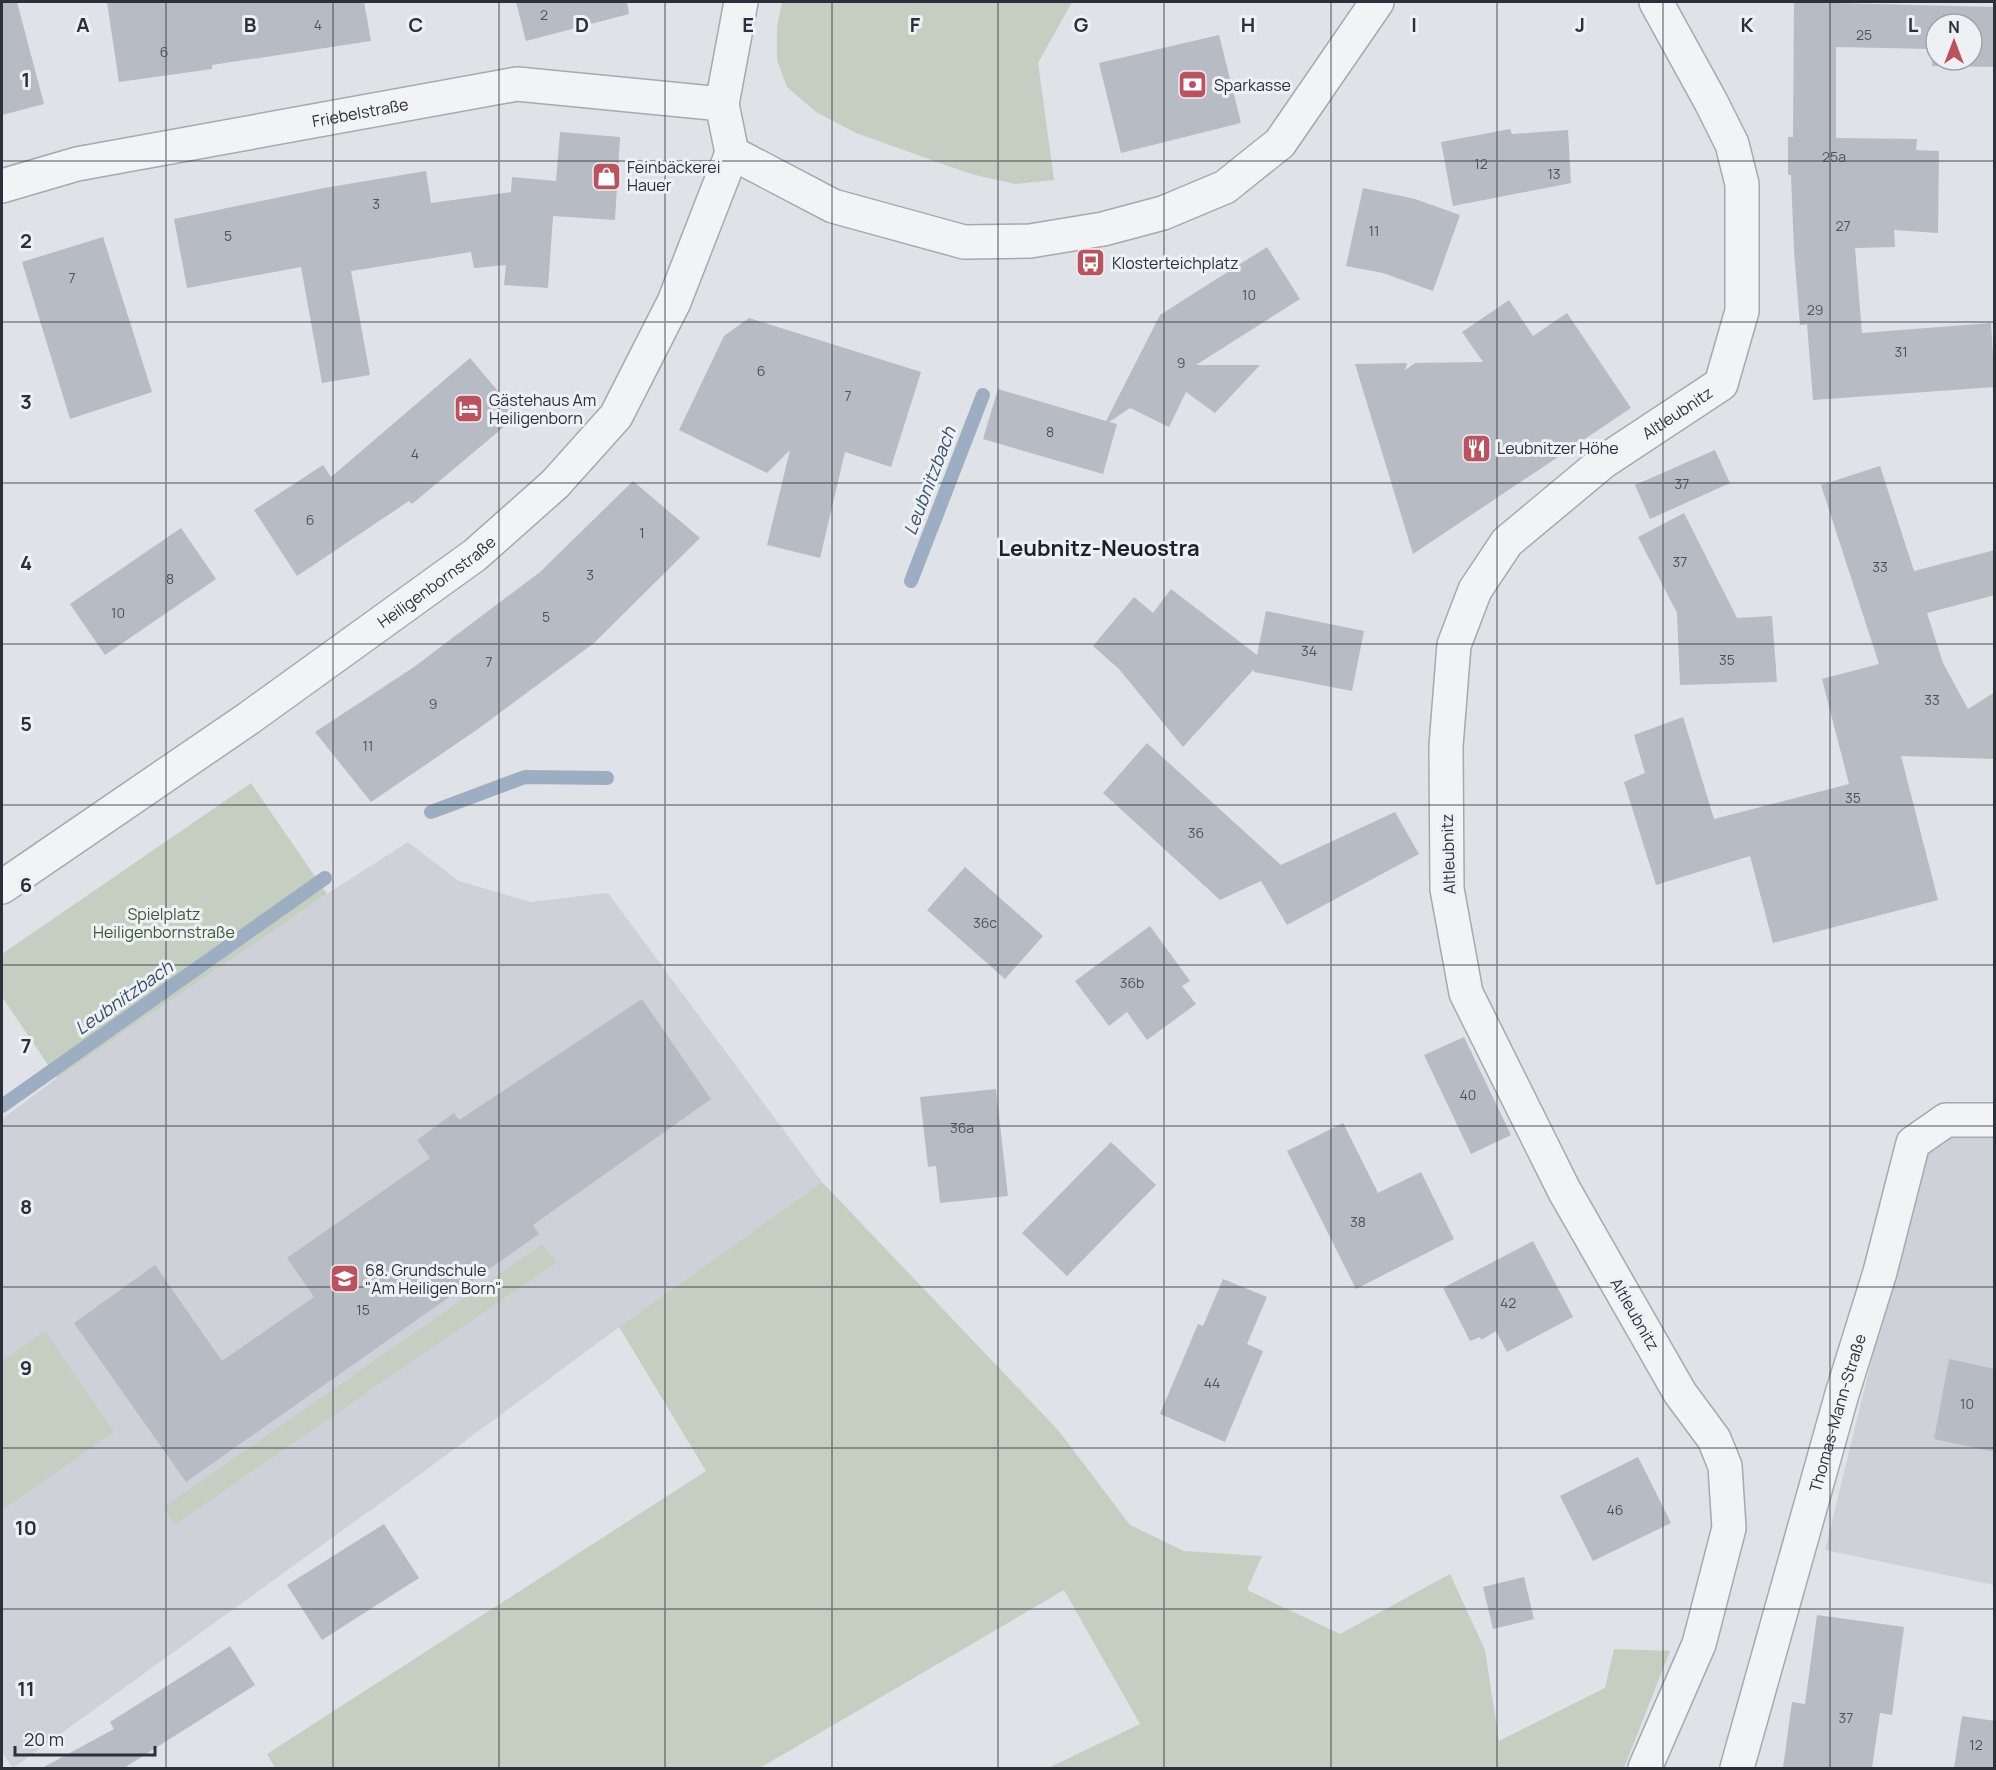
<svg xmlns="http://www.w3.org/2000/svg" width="1996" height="1770" font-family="Manrope,sans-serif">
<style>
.built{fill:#ced1d8}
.green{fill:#c4cfc1}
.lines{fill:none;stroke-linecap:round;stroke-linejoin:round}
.stream{stroke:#9eaec2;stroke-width:14}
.building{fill:#b7bbc3;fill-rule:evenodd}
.minor-casing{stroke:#a5a9b0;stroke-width:36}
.minor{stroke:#f1f3f5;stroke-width:33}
.grid{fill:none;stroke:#2a303c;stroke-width:1.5;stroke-opacity:0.55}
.labels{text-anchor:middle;stroke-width:6;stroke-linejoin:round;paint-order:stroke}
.number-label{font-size:14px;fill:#4d535e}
.poi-label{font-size:16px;fill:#2a303c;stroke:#eef1f4;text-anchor:start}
.street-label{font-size:16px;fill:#2a303c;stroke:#eef1f4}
.park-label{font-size:16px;fill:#3d5639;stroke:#eef1f4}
.water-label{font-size:18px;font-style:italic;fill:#394d6b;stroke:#eef1f4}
.district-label{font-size:22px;font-weight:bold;fill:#1c212d;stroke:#eef1f4}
.grid-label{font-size:20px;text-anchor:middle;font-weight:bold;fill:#2a303c;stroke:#eef1f4;stroke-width:6;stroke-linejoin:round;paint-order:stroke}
</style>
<rect width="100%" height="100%" fill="#dfe2e7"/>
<g class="built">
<path d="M 408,842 L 459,881 L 530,902 L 608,893 L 822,1182 L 619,1327 L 422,1473 L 13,1768 L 2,1752 L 2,1119 L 57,1078 L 327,894 Z"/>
<path d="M 1994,1132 L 1994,1585 L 1825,1550 L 1919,1166 L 1930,1144 L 1957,1134 Z"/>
</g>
<g class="green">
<path d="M 782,2 L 1072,2 L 1038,63 L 1054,180 L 1015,184 L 971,174 L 856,133 L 816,112 L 787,87 L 777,60 L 777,27 Z"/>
<path d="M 251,783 L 327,894 L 57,1078 L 2,997 L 2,954 Z"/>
<path d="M 822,1182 L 1058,1430 L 1130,1525 L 1184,1551 L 1262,1556 L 1247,1590 L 1340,1634 L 1450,1574 L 1485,1650 L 1499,1741 L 1605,1688 L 1614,1649 L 1670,1651 L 1624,1768 L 1048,1768 L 1140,1724 L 1064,1590 L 760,1768 L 275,1768 L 267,1754 L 706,1471 L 619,1327 Z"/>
<path d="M 542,1244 L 557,1262 L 174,1525 L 164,1507 Z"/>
<path d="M 45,1331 L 114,1432 L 2,1510 L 2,1361 Z"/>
</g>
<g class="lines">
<g class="stream">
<path d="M 911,581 L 983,395"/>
<path d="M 431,812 L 525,777 L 607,778"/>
<path d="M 2,1106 L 325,878"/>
</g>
</g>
<g class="building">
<path d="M 2,2 L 17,2 L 44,104 L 2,115 Z"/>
<path d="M 107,2 L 364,2 L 371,41 L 212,65 L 212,69 L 119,82 Z"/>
<path d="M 516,2 L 627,2 L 629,14 L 526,41 Z"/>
<path d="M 1794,2 L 1995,7 L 1995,67 L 1932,66 L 1932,49 L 1836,47 L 1836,138 L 1917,139 L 1916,150 L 1939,151 L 1938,233 L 1894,230 L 1895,247 L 1855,248 L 1862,333 L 1991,323 L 1995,387 L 1813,400 L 1807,324 L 1800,325 L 1794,251 L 1791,175 L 1788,175 L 1788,137 L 1793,137 ZM 1936,24 L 1972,24 L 1972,60 L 1936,60 Z"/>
<path d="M 1219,35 L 1241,123 L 1121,153 L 1099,63 Z"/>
<path d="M 1510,129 L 1512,134 L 1568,130 L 1571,183 L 1453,206 L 1441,142 Z"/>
<path d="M 560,132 L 620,137 L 615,220 L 553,216 L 548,288 L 504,285 L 506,265 L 474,268 L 471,252 L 351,271 L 370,375 L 322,383 L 301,267 L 187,288 L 174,219 L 324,188 L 426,171 L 431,203 L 511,192 L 512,177 L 556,181 Z"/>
<path d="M 1363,188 L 1415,199 L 1460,215 L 1433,291 L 1383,273 L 1346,266 Z"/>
<path d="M 103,237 L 152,392 L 70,419 L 22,262 Z"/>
<path d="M 1267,247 L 1300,299 L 1196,365 L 1260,365 L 1215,413 L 1186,392 L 1169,427 L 1130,408 L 1109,422 L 1117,424 L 1103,474 L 983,439 L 998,389 L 1106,421 L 1160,315 Z"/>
<path d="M 1509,300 L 1533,336 L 1567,313 L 1631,408 L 1413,554 L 1355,364 L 1407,363 L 1405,370 L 1415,363 L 1483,362 L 1462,332 Z"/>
<path d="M 749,318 L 921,372 L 891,467 L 845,452 L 820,558 L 767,545 L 790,450 L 767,473 L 679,430 L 724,336 Z"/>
<path d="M 470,358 L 518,415 L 412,504 L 409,501 L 297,576 L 254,510 L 323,465 L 331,477 Z"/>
<path d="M 1715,450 L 1730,483 L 1650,519 L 1635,485 Z"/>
<path d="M 1880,466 L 1914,571 L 1995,550 L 1995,595 L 1927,613 L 1943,663 L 1968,709 L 1995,692 L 1995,759 L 1901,756 L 1938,900 L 1773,943 L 1750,856 L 1656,885 L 1624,782 L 1645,773 L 1634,735 L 1683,717 L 1714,819 L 1849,784 L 1822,679 L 1879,664 L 1821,485 Z"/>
<path d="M 633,481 L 700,538 L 594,643 L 478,729 L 371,802 L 315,732 L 414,667 L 540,572 Z"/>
<path d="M 1684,513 L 1737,618 L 1772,616 L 1777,682 L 1680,685 L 1677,613 L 1638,537 Z"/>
<path d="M 181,528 L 216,579 L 105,655 L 70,604 Z"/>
<path d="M 1171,589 L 1257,655 L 1266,611 L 1364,631 L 1352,691 L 1254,672 L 1254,669 L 1183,747 L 1119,669 L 1093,646 L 1134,597 L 1153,613 Z"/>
<path d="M 1147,743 L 1281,865 L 1395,812 L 1419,854 L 1287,925 L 1261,881 L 1220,900 L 1103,793 Z"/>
<path d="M 965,867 L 1043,936 L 1005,979 L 927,910 Z"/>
<path d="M 1150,926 L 1190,981 L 1182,986 L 1196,1004 L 1147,1040 L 1127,1012 L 1109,1026 L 1075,981 Z"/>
<path d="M 642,999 L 711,1099 L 533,1225 L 539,1234 L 186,1482 L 74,1323 L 155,1265 L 222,1361 L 314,1297 L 287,1258 L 430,1158 L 417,1140 L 454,1113 L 459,1120 Z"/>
<path d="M 1464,1037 L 1511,1135 L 1471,1154 L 1424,1055 Z"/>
<path d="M 996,1089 L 1008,1196 L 940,1203 L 936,1166 L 928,1167 L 920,1097 Z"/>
<path d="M 1343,1123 L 1378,1193 L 1421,1172 L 1454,1239 L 1356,1289 L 1287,1151 Z"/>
<path d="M 1111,1142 L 1156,1185 L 1067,1276 L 1022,1233 Z"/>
<path d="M 1533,1241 L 1573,1317 L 1507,1352 L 1496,1331 L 1481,1340 L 1480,1337 L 1470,1341 L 1443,1288 Z"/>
<path d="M 1223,1279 L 1267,1297 L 1247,1344 L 1263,1351 L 1225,1442 L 1160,1414 L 1198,1324 L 1203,1326 Z"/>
<path d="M 1949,1359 L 1995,1369 L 1995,1452 L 1934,1439 Z"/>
<path d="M 1638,1457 L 1671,1523 L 1593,1561 L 1560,1496 Z"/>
<path d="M 384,1524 L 419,1578 L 322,1640 L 287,1585 Z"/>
<path d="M 1524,1577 L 1534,1619 L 1493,1629 L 1483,1587 Z"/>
<path d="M 1817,1615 L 1904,1627 L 1892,1715 L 1880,1713 L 1872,1768 L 1783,1768 L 1792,1702 L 1805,1704 Z"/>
<path d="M 230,1646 L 255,1685 L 124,1768 L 42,1768 L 114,1729 L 110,1722 Z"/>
<path d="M 1962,1716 L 1995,1721 L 1995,1768 L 1954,1768 Z"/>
</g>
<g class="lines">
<defs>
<g id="minor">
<path d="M 732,153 L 833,206 L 964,242 L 1030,241 L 1103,229 L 1163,213 L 1225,187 L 1280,143 L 1377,2"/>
<path d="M 732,153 L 722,104 L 741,2"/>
<path id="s1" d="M 2,186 L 77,164 L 517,84 L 722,104"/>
<path id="s2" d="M 2,887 L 249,718 L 475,555 L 555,484 L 616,416 L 674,302 L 732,153"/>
<path id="s3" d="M 1645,1768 L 1699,1644 L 1729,1528 L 1725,1466 L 1714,1439 L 1680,1393 L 1564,1190 L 1466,993 L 1447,889 L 1446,746 L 1454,645 L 1475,590 L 1507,542 L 1603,462 L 1721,384 L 1742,311 L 1742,184 L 1732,144 L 1711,102 L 1656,2"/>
<path id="s4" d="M 1737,1768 L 1842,1394 L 1880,1272 L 1913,1143 L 1946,1120 L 1994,1120"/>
</g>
</defs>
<use href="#minor" class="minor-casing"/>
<use href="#minor" class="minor"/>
</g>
<path class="grid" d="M 166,2 L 166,1768M 333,2 L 333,1768M 499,2 L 499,1768M 665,2 L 665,1768M 832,2 L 832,1768M 998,2 L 998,1768M 1164,2 L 1164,1768M 1331,2 L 1331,1768M 1497,2 L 1497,1768M 1663,2 L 1663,1768M 1830,2 L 1830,1768M 2,161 L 1994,161M 2,322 L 1994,322M 2,483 L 1994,483M 2,644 L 1994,644M 2,805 L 1994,805M 2,965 L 1994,965M 2,1126 L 1994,1126M 2,1287 L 1994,1287M 2,1448 L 1994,1448M 2,1609 L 1994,1609"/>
<defs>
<symbol id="bank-square" viewBox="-11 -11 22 22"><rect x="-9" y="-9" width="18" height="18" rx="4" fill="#bd525f" stroke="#eef1f4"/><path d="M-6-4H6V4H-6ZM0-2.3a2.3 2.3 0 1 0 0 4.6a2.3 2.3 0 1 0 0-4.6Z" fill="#fff"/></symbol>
<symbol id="shop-square" viewBox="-11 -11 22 22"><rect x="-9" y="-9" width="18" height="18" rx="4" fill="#bd525f" stroke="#eef1f4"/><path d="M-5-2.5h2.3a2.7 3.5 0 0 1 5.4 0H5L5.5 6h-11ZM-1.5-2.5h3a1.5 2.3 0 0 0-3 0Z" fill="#fff"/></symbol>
<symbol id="bus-square" viewBox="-11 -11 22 22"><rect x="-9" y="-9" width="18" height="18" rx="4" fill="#bd525f" stroke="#eef1f4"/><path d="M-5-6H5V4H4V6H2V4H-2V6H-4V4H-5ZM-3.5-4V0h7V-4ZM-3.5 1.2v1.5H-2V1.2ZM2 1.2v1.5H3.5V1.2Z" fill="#fff"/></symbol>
<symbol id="hotel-square" viewBox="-11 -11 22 22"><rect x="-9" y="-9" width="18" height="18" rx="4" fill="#bd525f" stroke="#eef1f4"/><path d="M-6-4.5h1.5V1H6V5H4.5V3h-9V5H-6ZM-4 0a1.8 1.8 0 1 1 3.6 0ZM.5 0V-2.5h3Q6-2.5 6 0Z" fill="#fff"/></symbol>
<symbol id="restaurant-square" viewBox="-11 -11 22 22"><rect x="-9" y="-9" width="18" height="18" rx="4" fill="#bd525f" stroke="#eef1f4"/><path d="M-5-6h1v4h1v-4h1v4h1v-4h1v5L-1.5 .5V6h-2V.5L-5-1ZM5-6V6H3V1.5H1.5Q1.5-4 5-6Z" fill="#fff"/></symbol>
<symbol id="school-square" viewBox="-11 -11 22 22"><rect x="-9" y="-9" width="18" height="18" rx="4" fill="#bd525f" stroke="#eef1f4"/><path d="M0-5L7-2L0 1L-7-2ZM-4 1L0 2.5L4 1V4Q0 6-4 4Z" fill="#fff"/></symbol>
</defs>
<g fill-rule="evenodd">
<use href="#bank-square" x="1176" y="68" width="33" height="33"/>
<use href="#shop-square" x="590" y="160" width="33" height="33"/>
<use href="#bus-square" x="1074" y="246" width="33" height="33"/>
<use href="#hotel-square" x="452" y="392" width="33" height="33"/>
<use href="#restaurant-square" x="1460" y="432" width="33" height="33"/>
<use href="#school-square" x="328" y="1262" width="33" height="33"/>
</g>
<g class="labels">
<g class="number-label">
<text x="544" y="20">2</text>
<text x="318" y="30">4</text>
<text x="1864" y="40">25</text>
<text x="164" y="57">6</text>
<text x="1834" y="162">25a</text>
<text x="1481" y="169">12</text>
<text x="1554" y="179">13</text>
<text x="376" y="209">3</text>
<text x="1843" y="231">27</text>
<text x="1374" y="236">11</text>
<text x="228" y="241">5</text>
<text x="72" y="283">7</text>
<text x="1249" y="300">10</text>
<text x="1815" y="315">29</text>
<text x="1901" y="357">31</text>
<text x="1181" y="368">9</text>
<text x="761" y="376">6</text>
<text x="848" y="401">7</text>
<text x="1050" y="437">8</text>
<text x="415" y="459">4</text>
<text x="1682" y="489">37</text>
<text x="310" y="525">6</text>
<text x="642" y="538">1</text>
<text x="1680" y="567">37</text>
<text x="1880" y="572">33</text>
<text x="590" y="580">3</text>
<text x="170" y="584">8</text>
<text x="118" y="618">10</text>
<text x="546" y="622">5</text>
<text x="1309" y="656">34</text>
<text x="1727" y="665">35</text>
<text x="489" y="667">7</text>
<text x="1932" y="705">33</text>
<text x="433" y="709">9</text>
<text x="368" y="751">11</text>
<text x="1853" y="803">35</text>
<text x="1196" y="838">36</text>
<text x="985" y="928">36c</text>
<text x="1132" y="988">36b</text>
<text x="1468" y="1100">40</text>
<text x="962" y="1133">36a</text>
<text x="1358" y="1227">38</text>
<text x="1508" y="1308">42</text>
<text x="363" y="1315">15</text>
<text x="1212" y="1388">44</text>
<text x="1967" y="1409">10</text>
<text x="1615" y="1515">46</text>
<text x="1846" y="1723">37</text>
<text x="1976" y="1750">12</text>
</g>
<g class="poi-label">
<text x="1214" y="91">Sparkasse</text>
<text x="627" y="173">Feinbäckerei<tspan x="627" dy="18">Hauer</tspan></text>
<text x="1112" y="269">Klosterteichplatz</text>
<text x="489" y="406">Gästehaus Am<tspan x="489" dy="18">Heiligenborn</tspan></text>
<text x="1497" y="454">Leubnitzer Höhe</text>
<text x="365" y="1276">68. Grundschule<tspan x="365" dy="18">"Am Heiligen Born"</tspan></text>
</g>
<g class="street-label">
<text dy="6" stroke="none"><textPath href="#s1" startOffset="366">Friebelstraße</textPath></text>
<text dy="6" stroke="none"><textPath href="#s3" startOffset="1538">Altleubnitz</textPath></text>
<text dy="6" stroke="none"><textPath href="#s2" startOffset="531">Heiligenbornstraße</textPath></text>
<text transform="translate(1448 854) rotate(-92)" y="6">Altleubnitz</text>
<text transform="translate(1635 1314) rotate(60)" y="6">Altleubnitz</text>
<text dy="6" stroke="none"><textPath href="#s4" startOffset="369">Thomas-Mann-Straße</textPath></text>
</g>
<g class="park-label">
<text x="164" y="920">Spielplatz<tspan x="164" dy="18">Heiligenbornstraße</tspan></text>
</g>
<g class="water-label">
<text transform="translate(930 481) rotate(-69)" y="6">Leubnitzbach</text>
<text transform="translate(124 998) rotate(-35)" y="6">Leubnitzbach</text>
</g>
<g class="district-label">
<text x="1099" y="556">Leubnitz-Neuostra</text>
</g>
</g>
<g class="grid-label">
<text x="83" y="32">A</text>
<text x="250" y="32">B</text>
<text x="416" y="32">C</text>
<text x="582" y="32">D</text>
<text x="748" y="32">E</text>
<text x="915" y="32">F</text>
<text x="1081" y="32">G</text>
<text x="1248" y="32">H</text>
<text x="1414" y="32">I</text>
<text x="1580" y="32">J</text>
<text x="1747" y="32">K</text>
<text x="1913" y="32">L</text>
<text x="26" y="87">1</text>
<text x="26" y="248">2</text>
<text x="26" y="409">3</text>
<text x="26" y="570">4</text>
<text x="26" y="731">5</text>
<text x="26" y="892">6</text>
<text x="26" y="1053">7</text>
<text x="26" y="1214">8</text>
<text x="26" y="1375">9</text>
<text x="26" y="1535">10</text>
<text x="26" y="1696">11</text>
</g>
<rect width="1996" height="1770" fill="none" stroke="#2a303c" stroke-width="6"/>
<g transform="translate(1954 42)"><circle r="28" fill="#eef1f4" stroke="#a0a4aa" stroke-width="1.5"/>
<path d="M0-4.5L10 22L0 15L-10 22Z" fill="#bd525f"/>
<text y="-9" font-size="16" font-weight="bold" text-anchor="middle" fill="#2a303c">N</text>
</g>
<path d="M15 1746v9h140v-9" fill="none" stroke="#2a303c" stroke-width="3"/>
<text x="24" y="1746" font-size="18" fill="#2a303c" stroke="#eef1f4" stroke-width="4.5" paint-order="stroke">20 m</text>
</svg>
